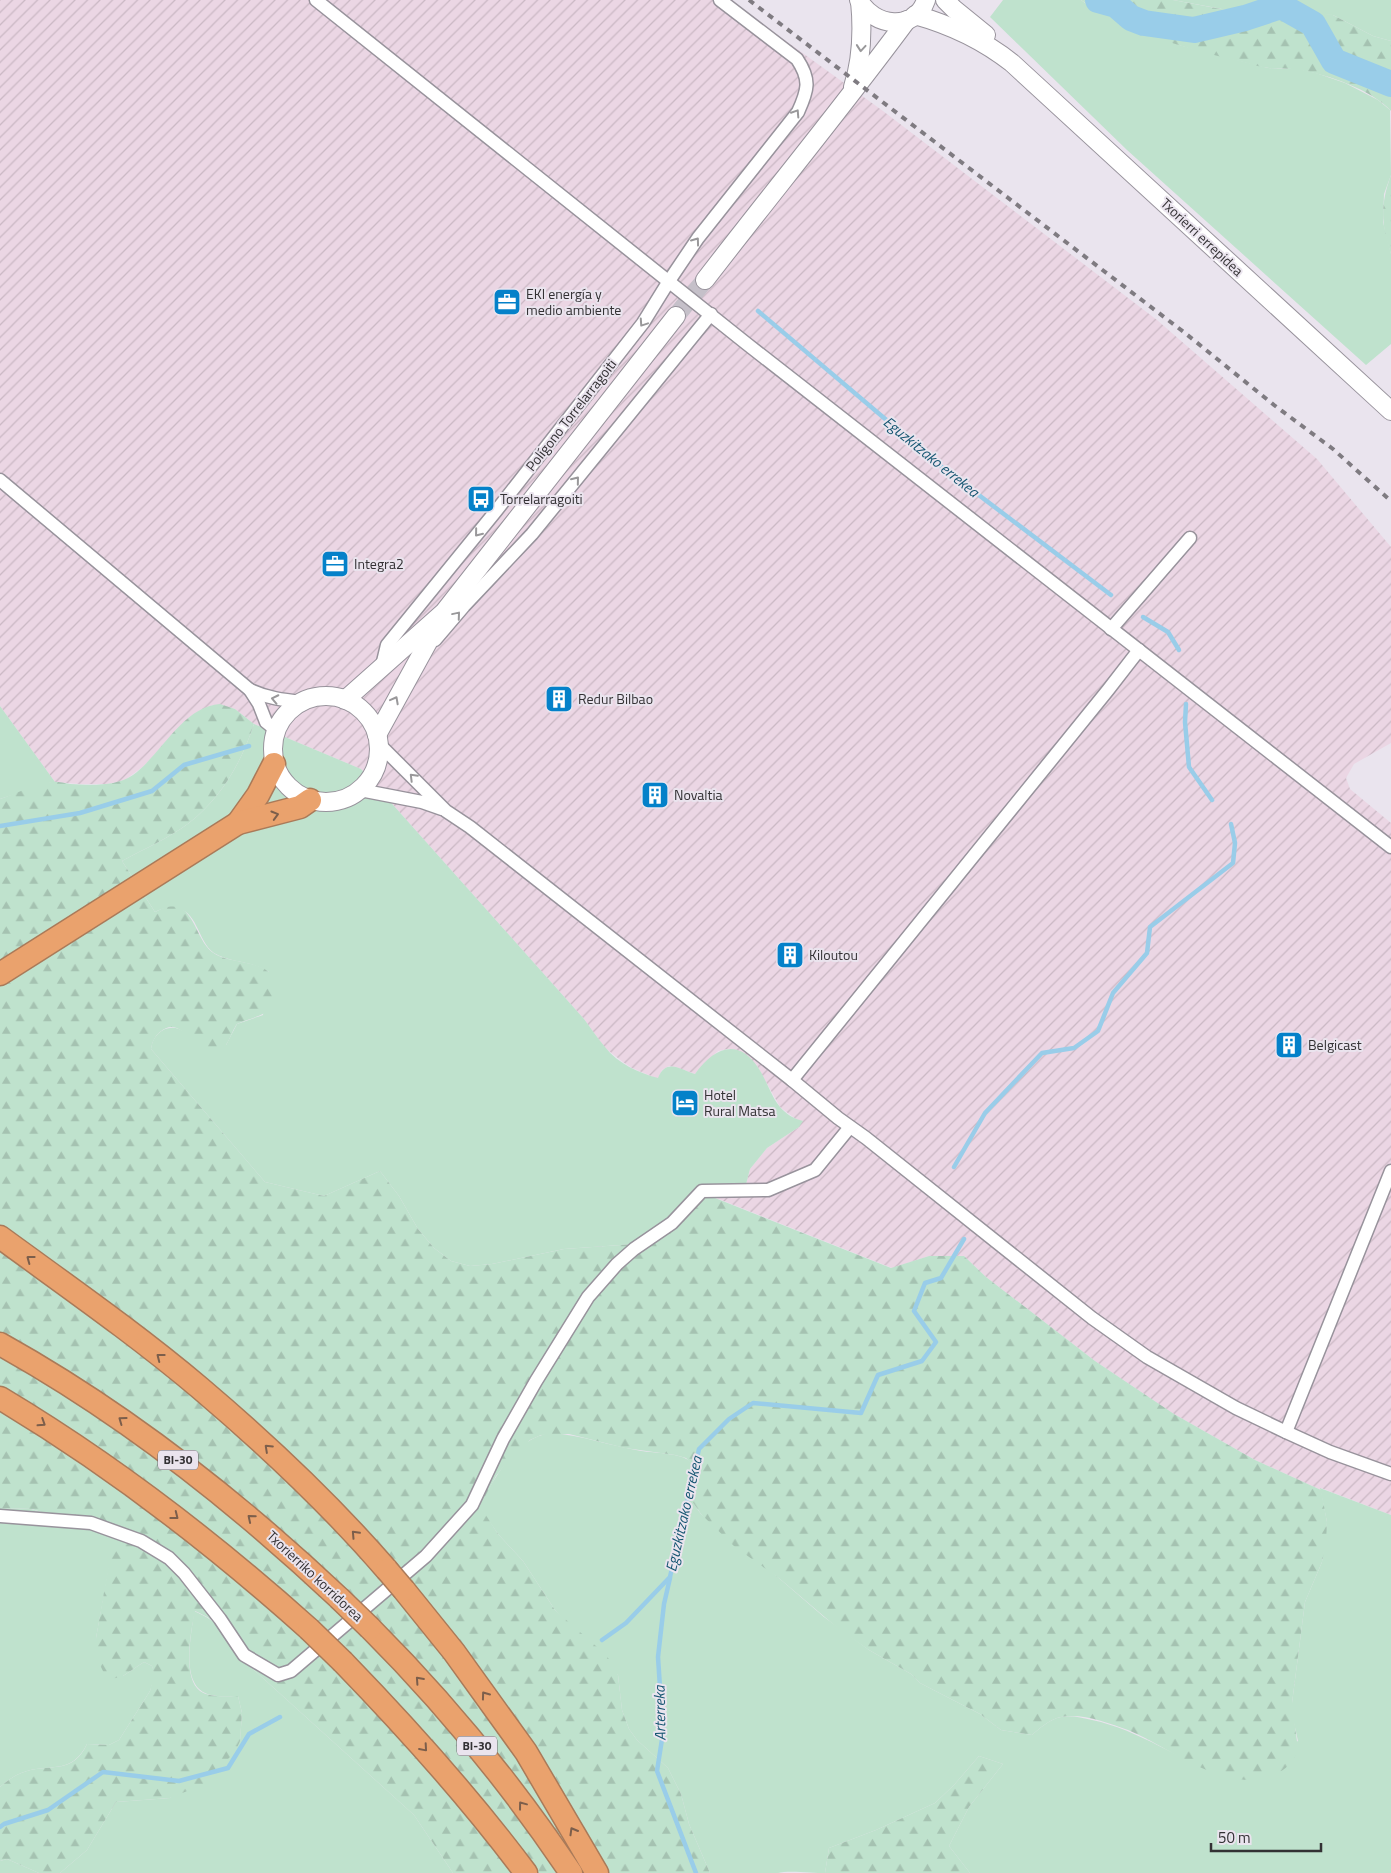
<svg xmlns="http://www.w3.org/2000/svg" width="1391" height="1873" font-family="'Titillium Web',sans-serif">
<style>
.industrial{fill:url(#industrial-furrows)}
.green{fill:#bfe2cd}
.forest{fill:url(#forest-firs)}
.lines{fill:none;stroke-linecap:round;stroke-linejoin:round}
.stream{stroke:#99cde9;stroke-width:4.5}
.river{stroke:#99cde9;stroke-width:26}
.secondary-tunnel{stroke:#c5c0c9;stroke-width:18;stroke-dasharray:18 9;stroke-linecap:butt}
.street-casing{stroke:#98939c;stroke-width:15}
.secondary-casing{stroke:#98939c;stroke-width:20}
.highway-casing{stroke:#aa7a59;stroke-width:25}
.street{stroke:#fff;stroke-width:12}
.secondary{stroke:#fff;stroke-width:18}
.highway{stroke:#eaa26d;stroke-width:22}
.rail{stroke:#7f7b81;stroke-width:4;stroke-dasharray:6 6;stroke-linecap:butt}
.highway-bridge-casing{stroke:#aa7a59;stroke-width:25;stroke-linecap:butt}
.highway-bridge{stroke:#eaa26d;stroke-width:22}
.oneway{stroke:#99989a}
.oneway2{stroke:#7c5e4b}
.labels{text-anchor:middle;stroke-width:4;stroke-linejoin:round;paint-order:stroke}
.shield{fill:#eae4ee;stroke:#6a676c;stroke-width:1}
.shield-label{font-size:12px;font-weight:bold;fill:#333134}
.street-label{font-size:14px;fill:#333134;stroke:#eae4ee}
.poi-label{font-size:14px;fill:#333134;stroke:#eae4ee;text-anchor:start}
.water-label{font-size:15px;font-style:italic;fill:#145571;stroke:#eae4ee}
</style>
<defs>
<pattern id="industrial-furrows" width="10" height="10" patternUnits="userSpaceOnUse" patternTransform="scale(1.25)"><rect width="10" height="10" fill="#ebd6e4"/><path d="M-1 1l2-2M0 10L10 0M9 11l2-2" fill="none" stroke="#cab8c4"/></pattern>
<pattern id="forest-firs" width="22" height="20" patternUnits="userSpaceOnUse" patternTransform="scale(1.25)"><rect width="22" height="20" fill="#bfe2cd"/><path d="M5 1l3.5 6h-7zM16 11l3.5 6h-7z" fill="#a5c2b1"/></pattern>
</defs>
<rect width="100%" height="100%" fill="#eae4ee"/>
<path class="industrial" d="M 0,0 L 729,0 L 883,111 L 1157,320 L 1317,459 L 1391,547 L 1391,743 L 1354,764 L 1346,778 L 1350,789 L 1391,823 L 1391,1515 L 1321,1488 L 1321,1490 L 1255,1460 L 1174,1414 L 1095,1361 L 986,1277 L 964,1256 L 929,1256 L 892,1268 L 706,1194 L 702,1197 L 701,1184 L 717,1193 L 745,1188 L 750,1169 L 767,1148 L 799,1127 L 797,1120 L 780,1107 L 756,1064 L 733,1049 L 727,1049 L 718,1051 L 700,1068 L 695,1074 L 679,1068 L 669,1066 L 662,1070 L 658,1079 L 632,1068 L 623,1062 L 605,1048 L 584,1019 L 361,769 L 254,724 L 235,709 L 220,705 L 213,705 L 199,711 L 185,722 L 144,766 L 125,780 L 107,784 L 80,784 L 55,782 L 0,706 Z"/>
<g class="green">
<path d="M 1003,0 L 1081,0 L 1092,8 L 1179,45 L 1268,68 L 1298,69 L 1316,73 L 1345,83 L 1378,100 L 1390,110 L 1391,175 L 1384,194 L 1383,222 L 1391,254 L 1391,344 L 1366,365 L 1127,150 L 990,17 Z"/>
<path d="M 1173,0 L 1391,0 L 1391,41 L 1373,36 L 1333,15 L 1265,13 L 1222,9 Z"/>
<path d="M 0,706 L 55,782 L 52,782 L 0,799 Z"/>
<path d="M 254,724 L 361,769 L 584,1019 C 591,1028 597,1038 605,1047 C 617,1063 639,1073 658,1078 C 666,1058 680,1069 695,1074 C 714,1047 739,1037 759,1069 C 767,1081 771,1096 780,1107 C 786,1114 794,1119 803,1121 L 799,1127 L 767,1148 L 750,1169 L 745,1188 L 718,1193 L 701,1185 L 702,1197 L 635,1244 L 564,1249 L 492,1264 L 470,1266 L 451,1261 L 434,1248 L 418,1229 L 399,1196 L 380,1171 L 324,1196 L 265,1182 L 151,1049 C 153,1031 171,1021 186,1033 L 226,1045 L 237,1024 L 263,1015 L 269,972 C 250,960 230,963 214,953 C 197,941 198,909 174,908 C 166,908 162,908 155,912 L 122,861 C 144,849 169,838 189,823 C 222,797 241,763 254,724 Z"/>
<path d="M 551,1433 C 582,1435 611,1446 641,1451 C 653,1453 687,1453 692,1464 C 700,1480 681,1489 701,1514 L 780,1579 L 824,1617 L 869,1650 L 911,1674 L 920,1683 L 980,1714 L 1001,1730 L 1032,1735 C 1040,1728 1050,1719 1061,1717 C 1071,1715 1082,1718 1092,1720 C 1140,1730 1180,1761 1226,1776 L 1298,1741 L 1292,1714 L 1292,1703 L 1305,1602 L 1322,1562 L 1327,1522 L 1320,1488 L 1391,1515 L 1391,1873 L 970,1873 L 949,1846 L 969,1807 L 1003,1764 L 979,1756 L 954,1785 L 935,1803 L 876,1830 L 829,1848 L 825,1873 C 813,1873 787,1870 778,1873 L 710,1873 L 689,1824 L 681,1794 L 668,1768 L 637,1740 L 629,1729 L 622,1710 L 618,1675 L 555,1610 L 523,1561 L 498,1534 L 479,1506 C 496,1477 514,1438 551,1433 Z"/>
<path d="M 0,1508 L 31,1509 L 115,1535 L 96,1638 L 123,1676 L 144,1662 L 152,1666 L 155,1675 L 150,1691 L 119,1740 L 109,1745 L 87,1744 C 72,1774 52,1764 27,1771 C 16,1774 8,1780 0,1787 Z"/>
<path d="M 194,1611 C 218,1622 224,1628 234,1652 L 414,1815 L 453,1873 L 60,1873 L 87,1850 L 116,1802 L 170,1798 L 240,1741 L 242,1713 L 238,1696 C 229,1696 219,1697 211,1695 C 178,1688 192,1634 194,1611 Z"/>
<path d="M 7,1859 L 39,1873 L 0,1873 L 0,1861 Z"/>
</g>
<g class="forest">
<path d="M 1081,0 L 1173,0 L 1221,9 L 1265,13 L 1325,14 L 1333,15 L 1373,36 L 1391,41 L 1391,111 C 1372,90 1327,74 1299,70 C 1289,68 1279,69 1269,68 C 1260,67 1251,64 1243,62 C 1187,49 1128,33 1081,0 Z"/>
<path d="M 1391,175 L 1391,254 C 1381,224 1380,205 1391,175 Z"/>
<path d="M 220,704 L 235,709 L 254,724 C 241,763 222,797 189,823 C 169,838 144,849 122,861 L 155,912 C 194,891 192,936 212,952 C 231,967 275,956 277,990 C 278,1015 255,1016 237,1024 C 231,1032 228,1049 217,1052 C 195,1059 183,1012 160,1032 C 155,1036 152,1042 151,1049 L 265,1182 L 324,1196 L 380,1171 L 399,1196 L 418,1229 L 434,1248 L 451,1261 L 470,1266 L 492,1264 L 564,1249 L 635,1244 L 705,1194 L 891,1268 L 929,1256 L 964,1256 L 986,1277 L 1095,1361 L 1174,1414 L 1255,1460 L 1321,1490 L 1327,1522 L 1326,1542 L 1322,1562 L 1305,1602 L 1292,1703 L 1298,1749 C 1294,1762 1286,1770 1273,1775 C 1225,1795 1170,1747 1128,1730 C 1108,1723 1082,1713 1061,1717 C 1050,1719 1040,1728 1032,1735 L 1001,1730 L 980,1714 L 920,1683 L 911,1674 L 869,1650 L 840,1630 L 780,1579 L 735,1547 L 701,1514 L 692,1501 L 690,1493 L 694,1471 L 692,1464 L 686,1458 L 675,1455 L 625,1448 L 569,1434 L 541,1435 L 530,1440 L 508,1461 L 496,1476 L 480,1506 L 498,1534 L 523,1561 L 555,1610 L 605,1654 L 612,1663 L 618,1675 L 622,1710 L 629,1729 L 637,1740 L 668,1768 L 681,1794 L 689,1824 L 710,1873 L 453,1873 L 414,1815 L 234,1652 C 224,1628 219,1622 195,1611 C 191,1630 182,1678 200,1691 C 210,1698 226,1696 238,1696 L 242,1713 L 240,1741 L 235,1752 L 202,1785 L 170,1798 L 116,1802 L 87,1850 L 60,1873 L 39,1873 L 7,1859 L 0,1861 L 0,1787 C 8,1780 16,1774 27,1771 C 52,1764 73,1774 87,1744 L 109,1745 L 119,1740 L 150,1691 L 154,1674 L 152,1666 L 144,1662 L 123,1676 L 112,1679 L 105,1675 L 98,1661 L 96,1638 L 114,1535 L 32,1509 L 0,1508 L 0,799 C 15,794 35,784 51,782 C 57,781 64,783 70,784 C 90,785 115,787 133,775 C 160,756 183,706 220,704 Z"/>
<path d="M 979,1756 L 1003,1764 L 969,1807 L 949,1846 L 970,1873 L 825,1873 L 829,1848 L 876,1830 L 935,1803 L 954,1785 Z"/>
</g>
<g class="lines">
<g class="stream">
<path d="M 758,311 L 943,468 L 1111,595"/>
<path d="M 1143,617 L 1168,632 L 1179,650"/>
<path d="M 1186,704 L 1185,722 L 1189,767 L 1212,800"/>
<path d="M 0,826 L 80,813 L 152,791 L 184,765 L 249,746"/>
<path d="M 954,1167 L 985,1113 L 1042,1053 L 1074,1048 L 1098,1031 L 1113,993 L 1147,953 L 1150,927 L 1233,863 L 1235,843 L 1231,824"/>
<path d="M 670,1578 L 664,1604 L 658,1657 L 663,1733 L 657,1771 L 696,1873"/>
<path d="M 602,1640 L 626,1623 L 670,1577 L 699,1449 L 729,1419 L 753,1403 L 861,1413 L 878,1375 L 922,1361 L 936,1342 L 914,1311 L 925,1283 L 941,1278 L 964,1239"/>
<path d="M 0,1827 L 4,1824 L 48,1810 L 103,1772 L 179,1781 L 228,1768 L 249,1734 L 280,1717"/>
</g>
<path class="river" d="M 1098,0 L 1116,5 L 1131,18 L 1144,23 L 1194,30 L 1245,18 L 1281,6 L 1313,24 L 1334,61 L 1391,84"/>
<path class="secondary-tunnel" d="M 676,316 L 705,280"/>
<defs>
<g id="street">
<path d="M 316,0 L 747,344 L 1391,847"/>
<path d="M 0,480 L 250,690 L 259,704 L 266,722 L 276,730"/>
<path d="M 1111,629 L 1190,538"/>
<path d="M 435,640 L 464,606 L 532,534 L 711,314"/>
<path d="M 382,666 L 387,645 L 496,511 L 643,323 L 669,281 L 698,238 L 798,112 C 808,90 811,80 797,59 L 720,0"/>
<path d="M 250,690 C 267,698 283,700 302,702"/>
<path d="M 379,744 L 446,811 L 470,827 L 792,1080 L 838,1118 L 866,1138 L 1092,1318 L 1147,1357 L 1236,1408 L 1286,1432 L 1330,1452 L 1391,1474"/>
<path d="M 360,790 L 422,802 L 442,809"/>
<path d="M 792,1080 L 1108,690 L 1139,650"/>
<path d="M 1286,1432 L 1391,1171"/>
<path d="M 0,1516 L 91,1523 L 141,1541 L 169,1558 L 184,1573 L 220,1619 L 244,1655 L 278,1675 L 291,1671 L 426,1556 L 472,1505 L 503,1439 L 536,1381 L 588,1297 L 617,1264 L 634,1249 L 672,1223 L 702,1191 L 768,1190 L 815,1170 L 850,1127"/>
</g>
<g id="secondary">
<path d="M 859,0 C 873,27 915,32 926,0"/>
<path d="M 945,0 L 954,9 L 986,35"/>
<path d="M 915,15 C 951,25 983,40 1012,63 L 1391,411"/>
<path d="M 853,87 C 862,59 863,31 860,1"/>
<path d="M 705,280 C 772,193 842,108 907,20"/>
<circle cx="326" cy="749" r="53"/>
<path d="M 345,700 L 444,612 L 676,316"/>
<path d="M 377,735 L 438,624"/>
</g>
<g id="highway">
<path d="M 238,823 L 258,795 L 274,764"/>
<path d="M 0,974 L 238,823 L 300,807 L 310,800"/>
<path d="M 0,1237 C 67,1286 136,1334 200,1388 C 266,1444 330,1504 387,1570"/>
<path d="M 0,1344 C 124,1413 236,1501 339,1598"/>
<path d="M 0,1398 C 112,1465 212,1542 309,1629"/>
<path d="M 404,1590 L 454,1652 L 526,1752 L 597,1873"/>
<path d="M 370,1628 C 445,1703 512,1785 571,1873"/>
<path d="M 343,1662 C 408,1729 470,1798 526,1873"/>
</g>
</defs>
<use href="#street" class="street-casing"/>
<use href="#secondary" class="secondary-casing"/>
<use href="#highway" class="highway-casing"/>
<use href="#street" class="street"/>
<use href="#secondary" class="secondary"/>
<use href="#highway" class="highway"/>
<path class="rail" d="M 749,0 L 1185,333 L 1274,405 L 1333,449 L 1391,501"/>
<defs>
<g id="highway-bridge">
<path d="M 387,1570 L 404,1590"/>
<path d="M 339,1598 L 370,1628"/>
<path d="M 309,1629 L 343,1662"/>
</g>
</defs>
<use href="#highway-bridge" class="highway-bridge-casing"/>
<use href="#highway-bridge" class="highway-bridge"/>
</g>
<defs><path id="oneway-chevron" d="M-2-3.5L2.5 0L-2 3.5" fill="none" stroke-width="1.6" stroke-linecap="round" stroke-linejoin="round" transform="scale(1.25)"/></defs>
<g class="oneway">
<use href="#oneway-chevron" transform="translate(861 48) rotate(95)"/>
<use href="#oneway-chevron" transform="translate(796 113) rotate(-57)"/>
<use href="#oneway-chevron" transform="translate(696 241) rotate(-54)"/>
<use href="#oneway-chevron" transform="translate(643 323) rotate(124)"/>
<use href="#oneway-chevron" transform="translate(576 480) rotate(-51)"/>
<use href="#oneway-chevron" transform="translate(478 533) rotate(129)"/>
<use href="#oneway-chevron" transform="translate(457 615) rotate(-50)"/>
<use href="#oneway-chevron" transform="translate(275 699) rotate(-168)"/>
<use href="#oneway-chevron" transform="translate(395 700) rotate(-62)"/>
<use href="#oneway-chevron" transform="translate(413 777) rotate(-135)"/>
</g>
<g class="oneway2">
<use href="#oneway-chevron" transform="translate(275 815) rotate(-16)"/>
<use href="#oneway-chevron" transform="translate(30 1259) rotate(-143)"/>
<use href="#oneway-chevron" transform="translate(160 1357) rotate(-142)"/>
<use href="#oneway-chevron" transform="translate(122 1420) rotate(-144)"/>
<use href="#oneway-chevron" transform="translate(42 1423) rotate(33)"/>
<use href="#oneway-chevron" transform="translate(268 1448) rotate(-137)"/>
<use href="#oneway-chevron" transform="translate(175 1516) rotate(38)"/>
<use href="#oneway-chevron" transform="translate(251 1518) rotate(-140)"/>
<use href="#oneway-chevron" transform="translate(355 1534) rotate(-133)"/>
<use href="#oneway-chevron" transform="translate(419 1680) rotate(-132)"/>
<use href="#oneway-chevron" transform="translate(485 1695) rotate(-126)"/>
<use href="#oneway-chevron" transform="translate(424 1748) rotate(49)"/>
<use href="#oneway-chevron" transform="translate(522 1805) rotate(-127)"/>
<use href="#oneway-chevron" transform="translate(573 1831) rotate(-120)"/>
</g>
<defs>
<symbol id="office-square" viewBox="-11 -11 22 22"><rect x="-9" y="-9" width="18" height="18" rx="4" fill="#0481c9" stroke="#eae4ee"/><path d="M-6-3h4V-5.5h4V-3h4V5H-6ZM-1-4.5V-3h2v-1.5ZM-6 0V1H6V0Z" fill="#fff"/></symbol>
<symbol id="bus-square" viewBox="-11 -11 22 22"><rect x="-9" y="-9" width="18" height="18" rx="4" fill="#0481c9" stroke="#eae4ee"/><path d="M-5-6H5V4H4V6H2V4H-2V6H-4V4H-5ZM-3.5-4V0h7V-4ZM-3.5 1.2v1.5H-2V1.2ZM2 1.2v1.5H3.5V1.2Z" fill="#fff"/></symbol>
<symbol id="building-square" viewBox="-11 -11 22 22"><rect x="-9" y="-9" width="18" height="18" rx="4" fill="#0481c9" stroke="#eae4ee"/><path d="M-4-6H4V6H1V3H-1V6H-4ZM-2.5-4.3h1.7v1.8h-1.7ZM.8-4.3h1.7v1.8H.8ZM-2.5-1h1.7V.8h-1.7ZM.8-1h1.7V.8H.8Z" fill="#fff"/></symbol>
<symbol id="hotel-square" viewBox="-11 -11 22 22"><rect x="-9" y="-9" width="18" height="18" rx="4" fill="#0481c9" stroke="#eae4ee"/><path d="M-6-4.5h1.5V1H6V5H4.5V3h-9V5H-6ZM-4 0a1.8 1.8 0 1 1 3.6 0ZM.5 0V-2.5h3Q6-2.5 6 0Z" fill="#fff"/></symbol>
</defs>
<g fill-rule="evenodd">
<use href="#office-square" x="491" y="286" width="32" height="32"/>
<use href="#bus-square" x="465" y="483" width="32" height="32"/>
<use href="#office-square" x="319" y="548" width="32" height="32"/>
<use href="#building-square" x="543" y="683" width="32" height="32"/>
<use href="#building-square" x="639" y="779" width="32" height="32"/>
<use href="#building-square" x="774" y="939" width="32" height="32"/>
<use href="#building-square" x="1273" y="1029" width="32" height="32"/>
<use href="#hotel-square" x="669" y="1087" width="32" height="32"/>
</g>
<g class="labels">
<g class="shield">
<rect x="158" y="1450.5" width="40" height="19" rx="4"/>
<rect x="457" y="1736.5" width="40" height="19" rx="4"/>
</g>
<g class="shield-label">
<text x="178" y="1464">BI-30</text>
<text x="477" y="1750">BI-30</text>
</g>
<g class="street-label">
<text transform="translate(1202 237) rotate(43)" y="5">Txorierri errepidea</text>
<text transform="translate(571 415) rotate(-52)" y="5">Polígono Torrelarragoiti</text>
<text transform="translate(315 1576) rotate(43)" y="5">Txorierriko korridorea</text>
</g>
<g class="poi-label">
<text x="526" y="299">EKI energía y<tspan x="526" dy="16">medio ambiente</tspan></text>
<text x="500" y="504">Torrelarragoiti</text>
<text x="354" y="569">Integra2</text>
<text x="578" y="704">Redur Bilbao</text>
<text x="674" y="800">Novaltia</text>
<text x="809" y="960">Kiloutou</text>
<text x="1308" y="1050">Belgicast</text>
<text x="704" y="1100">Hotel<tspan x="704" dy="16">Rural Matsa</tspan></text>
</g>
<g class="water-label">
<text transform="translate(931 457) rotate(39)" y="5">Eguzkitzako errekea</text>
<text transform="translate(684 1514) rotate(-77)" y="5">Eguzkitzako errekea</text>
<text transform="translate(660 1713) rotate(-91)" y="5">Arterreka</text>
</g>
</g>
<path d="M1211 1843v8h110v-8" fill="none" stroke="#333134" stroke-width="2.5"/>
<text x="1218" y="1843" font-size="15" fill="#333134" stroke="#eae4ee" stroke-width="4" paint-order="stroke">50 m</text>
</svg>
